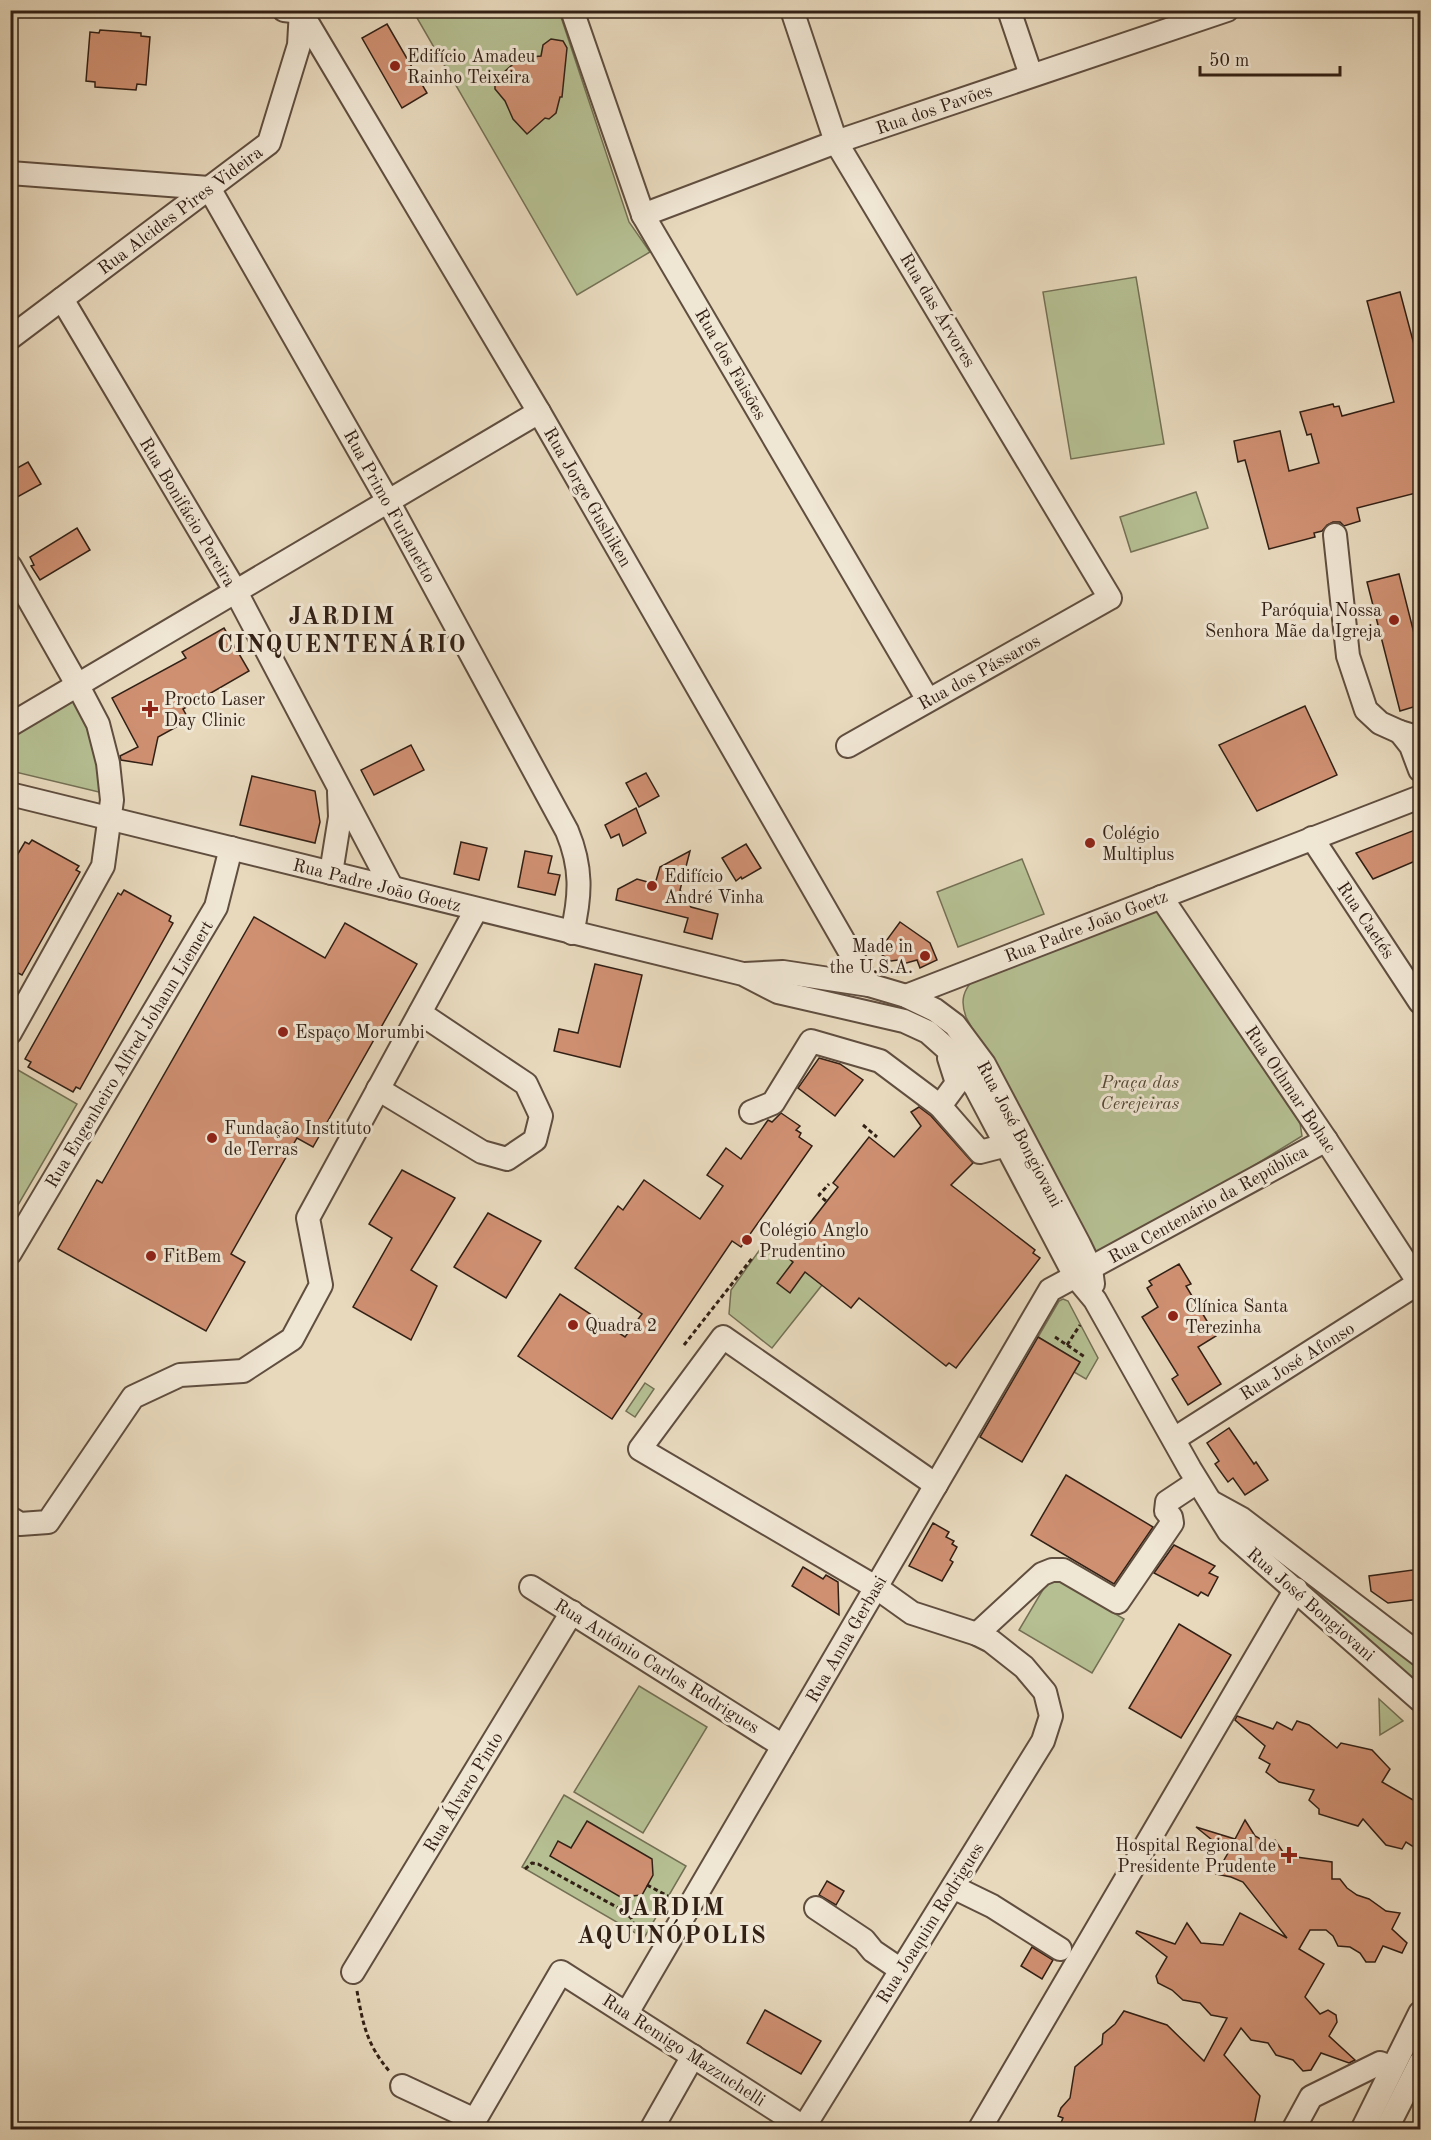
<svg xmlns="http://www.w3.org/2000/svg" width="1431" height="2140" font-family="'Old Standard TT',serif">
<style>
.green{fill:#b5bf92;stroke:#747054;stroke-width:1.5}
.building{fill:#cf9072;stroke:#322015;stroke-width:1.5}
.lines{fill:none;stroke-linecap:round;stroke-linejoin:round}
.minor-casing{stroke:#604e3f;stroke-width:26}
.path{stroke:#322015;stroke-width:3;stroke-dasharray:4.5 3;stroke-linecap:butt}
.minor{stroke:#f0e6d4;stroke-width:22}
.poi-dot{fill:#8f2418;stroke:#f0e6d4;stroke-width:2}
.labels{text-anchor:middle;stroke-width:6;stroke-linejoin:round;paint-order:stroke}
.poi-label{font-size:18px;fill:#322015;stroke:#f0e6d4;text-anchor:start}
.street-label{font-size:18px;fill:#322015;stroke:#f0e6d4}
.park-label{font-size:18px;font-style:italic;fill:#534834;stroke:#f0e6d4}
.district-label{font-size:24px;font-weight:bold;letter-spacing:1.5px;fill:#322015;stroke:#f0e6d4}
</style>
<rect width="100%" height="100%" fill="#e8d9bd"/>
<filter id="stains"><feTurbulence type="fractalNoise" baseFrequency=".00333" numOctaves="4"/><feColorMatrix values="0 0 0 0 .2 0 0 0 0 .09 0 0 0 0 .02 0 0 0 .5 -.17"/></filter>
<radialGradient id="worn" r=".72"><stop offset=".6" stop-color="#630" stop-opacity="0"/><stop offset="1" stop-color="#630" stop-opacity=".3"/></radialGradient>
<g class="green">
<path d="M 413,11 L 559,11 L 629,222 L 650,252 L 577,295 Z"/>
<path d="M 1136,277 L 1164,444 L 1071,459 L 1043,292 Z"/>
<path d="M 1196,492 L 1208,528 L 1131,552 L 1120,517 Z"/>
<path d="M 72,696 L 89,728 L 103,793 L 11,771 L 11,734 Z"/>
<path d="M 1022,859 L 1044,914 L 958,947 L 937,892 Z"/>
<path d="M 1158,908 L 1300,1123 L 1302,1136 L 1099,1261 L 966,1017 C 960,1001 963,990 975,978 Z"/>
<path d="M 11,1066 L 77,1104 L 11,1217 Z"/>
<path d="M 766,1241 L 822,1285 L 772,1348 L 729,1314 L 731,1290 Z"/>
<path d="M 1063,1299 L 1068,1301 L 1098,1358 L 1086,1379 L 1074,1372 L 1080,1362 L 1038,1337 L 1059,1301 Z"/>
<path d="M 645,1383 L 654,1389 L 635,1417 L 626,1411 Z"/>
<path d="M 1240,1525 L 1420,1667 L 1420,1688 Z"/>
<path d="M 1051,1576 L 1124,1619 L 1092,1673 L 1019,1630 Z"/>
<path d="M 639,1686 L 707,1727 L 643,1833 L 574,1792 Z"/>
<path d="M 1379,1699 L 1403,1721 L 1380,1735 Z"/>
<path d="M 564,1795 L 686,1866 L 644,1938 L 522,1867 Z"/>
</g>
<g class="building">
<path d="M 387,24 L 427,93 L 402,108 L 362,38 Z"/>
<path d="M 100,30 L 141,33 L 141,36 L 150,37 L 146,85 L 137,84 L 136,90 L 95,87 L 95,82 L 86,81 L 90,32 L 99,33 Z"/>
<path d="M 551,39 L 563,41 L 567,48 L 562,97 L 560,97 L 556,113 L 549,119 L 545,118 L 527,134 L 513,119 L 505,101 L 495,89 L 495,80 L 520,58 L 541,56 L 543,45 Z"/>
<path d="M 1400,292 L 1420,367 L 1420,492 L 1357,508 L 1360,521 L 1344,526 L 1340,522 L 1333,522 L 1327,525 L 1322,531 L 1314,533 L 1315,537 L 1269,549 L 1245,460 L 1238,462 L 1234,441 L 1280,431 L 1289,471 L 1319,463 L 1311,434 L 1307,435 L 1300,412 L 1333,404 L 1334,407 L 1339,406 L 1342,416 L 1394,402 L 1367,301 Z"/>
<path d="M 28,462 L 41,484 L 10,501 L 10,472 Z"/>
<path d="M 77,528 L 90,550 L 40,580 L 31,566 L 34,565 L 30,557 Z"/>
<path d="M 1399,574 L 1420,657 L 1420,705 L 1400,711 L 1367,582 Z"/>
<path d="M 224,628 L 249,671 L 183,709 L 189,720 L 158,737 L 152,765 L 121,760 L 120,756 L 138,747 L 112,698 L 186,658 L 182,652 Z"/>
<path d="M 1305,706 L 1337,775 L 1257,811 L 1219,745 Z"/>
<path d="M 411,745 L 424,770 L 374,795 L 361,770 Z"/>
<path d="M 646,773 L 659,796 L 639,807 L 626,783 Z"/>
<path d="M 252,776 L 315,791 L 320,822 L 315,843 L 240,825 Z"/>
<path d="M 636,808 L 646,833 L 623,846 L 619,834 L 611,838 L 605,825 Z"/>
<path d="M 1420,828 L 1420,859 L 1373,879 L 1356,853 Z"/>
<path d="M 32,840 L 79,866 L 76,870 L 80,872 L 22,975 L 10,969 L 10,867 L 25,842 L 29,844 Z"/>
<path d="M 461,842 L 487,848 L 479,880 L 454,874 Z"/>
<path d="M 746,844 L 761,868 L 742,879 L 741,877 L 736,881 L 722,858 Z"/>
<path d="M 525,851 L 552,856 L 548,873 L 560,875 L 555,895 L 518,887 Z"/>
<path d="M 690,851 L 680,890 L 691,907 L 718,914 L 712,939 L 684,932 L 688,918 L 616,900 L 618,889 L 637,879 L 655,884 L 660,867 Z"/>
<path d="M 124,890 L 171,916 L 169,921 L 173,923 L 80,1089 L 76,1087 L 73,1092 L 28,1067 L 31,1062 L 25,1059 L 118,893 L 121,895 Z"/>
<path d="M 254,917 L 325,958 L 345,923 L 417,964 L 313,1147 L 297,1138 L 231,1254 L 245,1262 L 206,1331 L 58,1249 L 97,1180 L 102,1183 Z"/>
<path d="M 900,922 L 930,943 L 937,960 L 920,968 L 917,960 L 903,964 L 898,960 L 891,961 L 878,952 Z"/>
<path d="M 595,964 L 642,975 L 620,1067 L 554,1051 L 559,1029 L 578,1033 Z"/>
<path d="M 819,1058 L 840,1064 L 863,1080 L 835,1116 L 798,1088 Z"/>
<path d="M 919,1107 L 931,1116 L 973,1163 L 951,1185 L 1035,1250 L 1033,1253 L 1040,1258 L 956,1368 L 949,1363 L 946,1366 L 859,1298 L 851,1308 L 805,1272 L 790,1293 L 777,1283 L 793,1262 L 785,1255 L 838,1187 L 833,1183 L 869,1137 L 894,1157 L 921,1126 L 911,1112 Z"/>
<path d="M 781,1113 L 800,1126 L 796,1130 L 801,1133 L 799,1137 L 812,1146 L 741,1247 L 732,1241 L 612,1419 L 518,1356 L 560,1294 L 625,1337 L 642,1314 L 575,1268 L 618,1206 L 623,1210 L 644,1180 L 700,1219 L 723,1186 L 707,1175 L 726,1148 L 741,1159 L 768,1120 L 772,1122 Z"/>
<path d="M 402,1170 L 455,1198 L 411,1270 L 437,1286 L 411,1340 L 353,1307 L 392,1238 L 369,1224 Z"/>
<path d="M 488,1213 L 541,1241 L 506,1298 L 454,1267 Z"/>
<path d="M 1179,1264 L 1191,1284 L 1186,1286 L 1216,1336 L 1198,1347 L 1221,1384 L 1188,1405 L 1172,1379 L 1178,1375 L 1142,1317 L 1158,1307 L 1147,1288 L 1152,1285 L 1149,1281 Z"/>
<path d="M 1038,1337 L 1080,1362 L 1022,1462 L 980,1437 Z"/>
<path d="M 1229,1428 L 1254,1464 L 1256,1462 L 1268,1480 L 1245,1495 L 1233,1478 L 1228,1482 L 1215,1464 L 1219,1461 L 1207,1443 Z"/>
<path d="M 1066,1475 L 1153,1527 L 1114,1584 L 1031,1535 Z"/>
<path d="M 933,1523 L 949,1532 L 946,1537 L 954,1541 L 952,1544 L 957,1547 L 950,1560 L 953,1562 L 942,1581 L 909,1566 Z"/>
<path d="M 1174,1545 L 1215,1566 L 1209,1573 L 1218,1577 L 1208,1596 L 1201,1592 L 1198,1596 L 1154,1573 Z"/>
<path d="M 803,1567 L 823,1579 L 826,1575 L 838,1582 L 839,1615 L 792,1586 Z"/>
<path d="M 1420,1569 L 1420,1599 L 1388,1603 L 1371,1591 L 1369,1576 Z"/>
<path d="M 1179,1624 L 1231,1655 L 1181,1738 L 1129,1708 Z"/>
<path d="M 1237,1716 L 1273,1729 L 1277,1722 L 1292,1730 L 1297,1721 L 1309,1725 L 1337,1748 L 1341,1743 L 1372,1750 L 1390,1769 L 1382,1782 L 1420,1804 L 1420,1851 L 1406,1842 L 1402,1849 L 1386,1845 L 1363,1819 L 1358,1826 L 1319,1814 L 1319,1809 L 1309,1800 L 1314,1790 L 1279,1782 L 1266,1772 L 1270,1764 L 1259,1758 L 1265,1746 L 1235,1720 Z"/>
<path d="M 1245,1820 L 1255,1836 L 1266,1842 L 1275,1840 L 1283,1852 L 1289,1856 L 1332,1862 L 1332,1879 L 1340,1879 L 1347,1888 L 1357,1895 L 1369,1899 L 1386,1911 L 1400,1913 L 1392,1929 L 1407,1943 L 1402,1953 L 1383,1946 L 1375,1962 L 1366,1962 L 1360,1953 L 1350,1947 L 1338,1946 L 1333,1936 L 1326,1930 L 1310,1930 L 1299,1949 L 1324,1964 L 1305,1997 L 1320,2014 L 1328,2010 L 1336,2015 L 1337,2022 L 1329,2036 L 1355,2060 L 1349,2063 L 1321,2053 L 1311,2070 L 1303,2071 L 1293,2060 L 1276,2055 L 1268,2043 L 1251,2040 L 1241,2028 L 1224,2055 L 1260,2096 L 1253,2130 L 1058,2130 L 1063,2118 L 1058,2116 L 1061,2108 L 1070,2098 L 1075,2067 L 1102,2044 L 1103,2034 L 1115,2024 L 1124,2011 L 1167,2025 L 1204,2061 L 1227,2018 L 1211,2015 L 1200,2003 L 1183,2000 L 1172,1990 L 1158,1983 L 1156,1976 L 1167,1957 L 1136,1933 L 1137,1931 L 1175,1944 L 1187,1923 L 1201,1943 L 1223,1945 L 1240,1913 L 1287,1938 L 1243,1882 L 1231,1877 L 1216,1874 L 1228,1853 L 1196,1827 L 1235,1839 Z"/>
<path d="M 587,1821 L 652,1859 L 653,1875 L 642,1895 L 632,1896 L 629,1902 L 550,1856 L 558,1841 L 571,1848 Z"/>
<path d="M 827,1881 L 844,1891 L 836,1905 L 819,1895 Z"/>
<path d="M 1032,1947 L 1053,1960 L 1042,1979 L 1021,1966 Z"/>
<path d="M 765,2010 L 821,2041 L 801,2074 L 747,2043 Z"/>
</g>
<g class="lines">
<defs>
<g id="minor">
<path d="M 284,10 L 301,12 L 539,412 L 869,985"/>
<path d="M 572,10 L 643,215 L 928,700"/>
<path d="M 792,10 L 836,142 L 1110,598 L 848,746"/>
<path d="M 1009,10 L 1031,75"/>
<path d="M 10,173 L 209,188 L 388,501 L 567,831 C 582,867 581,895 572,933"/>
<path d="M 643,215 L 836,142 L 1227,10"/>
<path d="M 62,299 L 236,592 L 392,888"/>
<path d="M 10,338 L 269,143 L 299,45 L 301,10"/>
<path d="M 1335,535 L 1348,656 L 1366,710 L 1380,723 L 1400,732"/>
<path d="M 10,566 L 78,686 L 98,724 L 108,763 L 112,800 L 103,866 L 10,1033"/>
<path d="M 10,725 L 539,412"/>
<path d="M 1420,738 L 1400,732 L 1411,746 L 1420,770"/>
<path d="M 10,794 L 743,974 L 778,992 L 904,1021 L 928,1032 L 946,1048 L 976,1088 L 1075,1276 L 1095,1300 L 1190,1469 L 1229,1532 L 1420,1700"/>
<path d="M 1312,838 L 1420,1002"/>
<path d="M 331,873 L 340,817 L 339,792"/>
<path d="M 1161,897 L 1326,1140 L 1419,1283"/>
<path d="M 745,974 L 783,972 L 869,985 L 906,996 L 935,1010 L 955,1025 L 984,1064 L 1079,1244 L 1091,1269 L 1093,1284"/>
<path d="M 906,996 L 1420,797"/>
<path d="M 949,1058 L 957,1083 L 940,1106 L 980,1152 L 1007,1145"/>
<path d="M 378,1089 L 482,1152 L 507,1159 L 535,1140 L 541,1116 L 526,1084 L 420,1013"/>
<path d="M 751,1112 L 773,1103 L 811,1041 L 880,1061 L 940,1106"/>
<path d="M 10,1253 L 216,907 L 231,848"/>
<path d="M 1174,1439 L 1420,1282"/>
<path d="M 1211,1502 L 1242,1519 L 1420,1655"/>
<path d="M 10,1518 L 20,1524 L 48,1522 L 133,1397 L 180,1375 L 243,1371 L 292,1339 L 321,1285 L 308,1218 L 476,910"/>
<path d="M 531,1587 L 783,1746"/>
<path d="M 977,1634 L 1042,1574 L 1052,1570 L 1063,1570 L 1118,1602 L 1172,1523 L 1171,1517 L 1166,1511 L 1167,1502 L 1197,1482"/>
<path d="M 953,1887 L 992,1906 L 1060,1949"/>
<path d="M 816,1908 L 864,1940 L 873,1951 L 901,1970"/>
<path d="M 353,1972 L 572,1612"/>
<path d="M 627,2013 L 1050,1290 L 1326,1140"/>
<path d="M 402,2086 L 475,2120"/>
<path d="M 804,2127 L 1043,1741 L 1051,1716 L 1045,1692 L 1024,1667 L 991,1641 L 977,1634 L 912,1613 L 877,1588 L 640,1449 L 723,1337 L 936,1485"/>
<path d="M 469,2130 L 561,1972 L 808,2130"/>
<path d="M 651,2130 L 693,2056"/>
<path d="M 979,2130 L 1296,1589"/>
<path d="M 1293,2130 L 1311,2097 L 1380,2063 L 1392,2068"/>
<path d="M 1362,2130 L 1420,2013"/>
<path d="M 1386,2130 L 1420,2063"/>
</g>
</defs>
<use href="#minor" class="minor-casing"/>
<g class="path">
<path d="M 863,1125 L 877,1137"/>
<path d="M 826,1201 L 819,1195 L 829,1184"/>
<path d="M 1055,1337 L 1085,1357"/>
<path d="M 684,1345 L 753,1257"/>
<path d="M 1067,1345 L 1080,1325"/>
<path d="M 525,1869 L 532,1863 L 538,1864 L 624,1911 L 631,1918 L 638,1934"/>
<path d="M 647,1885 L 668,1896"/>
<path d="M 357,1991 C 363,2025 367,2045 390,2072"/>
</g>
<use href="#minor" class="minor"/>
</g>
<g class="poi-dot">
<circle cx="395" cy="66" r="6"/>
<circle cx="1394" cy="620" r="6"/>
<path d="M147 700h6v6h6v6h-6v6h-6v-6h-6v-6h6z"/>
<circle cx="1090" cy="843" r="6"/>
<circle cx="652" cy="886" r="6"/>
<circle cx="925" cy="956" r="6"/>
<circle cx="283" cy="1032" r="6"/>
<circle cx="212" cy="1138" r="6"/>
<circle cx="747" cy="1240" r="6"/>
<circle cx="151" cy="1256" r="6"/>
<circle cx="1173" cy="1316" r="6"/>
<circle cx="573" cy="1325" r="6"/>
<path d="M1286 1846h6v6h6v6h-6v6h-6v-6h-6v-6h6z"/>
</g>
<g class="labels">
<g class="poi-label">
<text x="407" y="62">Edifício Amadeu<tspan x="407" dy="21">Rainho Teixeira</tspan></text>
<text x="1382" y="616" text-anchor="end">Paróquia Nossa<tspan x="1382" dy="21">Senhora Mãe da Igreja</tspan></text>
<text x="164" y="705">Procto Laser<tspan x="164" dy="21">Day Clinic</tspan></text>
<text x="1102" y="839">Colégio<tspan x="1102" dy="21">Multiplus</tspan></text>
<text x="664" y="882">Edifício<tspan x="664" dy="21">André Vinha</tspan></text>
<text x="913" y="952" text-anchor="end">Made in<tspan x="913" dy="21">the U.S.A.</tspan></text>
<text x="295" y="1038">Espaço Morumbi</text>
<text x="224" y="1134">Fundação Instituto<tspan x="224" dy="21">de Terras</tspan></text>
<text x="759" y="1236">Colégio Anglo<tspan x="759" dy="21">Prudentino</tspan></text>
<text x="163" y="1262">FitBem</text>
<text x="1185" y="1312">Clínica Santa<tspan x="1185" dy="21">Terezinha</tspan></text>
<text x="585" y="1331">Quadra 2</text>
<text x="1276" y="1851" text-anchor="end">Hospital Regional de<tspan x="1276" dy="21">Presidente Prudente</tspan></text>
</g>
<g class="street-label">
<text transform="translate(934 109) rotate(-19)" y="6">Rua dos Pavões</text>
<text transform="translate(180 210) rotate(-37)" y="6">Rua Alcides Pires Videira</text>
<text transform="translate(938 310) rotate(59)" y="6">Rua das Árvores</text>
<text transform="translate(731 364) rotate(60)" y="6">Rua dos Faisões</text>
<text transform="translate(588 497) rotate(60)" y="6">Rua Jorge Gushiken</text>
<text transform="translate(390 506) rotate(61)" y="6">Rua Primo Furlanetto</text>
<text transform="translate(188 512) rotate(59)" y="6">Rua Bonifácio Pereira</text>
<text transform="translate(979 672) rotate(-29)" y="6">Rua dos Pássaros</text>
<text transform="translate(377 885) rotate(14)" y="6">Rua Padre João Goetz</text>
<text transform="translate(1366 920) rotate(56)" y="6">Rua Caetés</text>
<text transform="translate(1086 926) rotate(-21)" y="6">Rua Padre João Goetz</text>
<text transform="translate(129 1054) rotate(-59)" y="6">Rua Engenheiro Alfred Johann Liemert</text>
<text transform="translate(1291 1089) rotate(56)" y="6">Rua Othmar Bohac</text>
<text transform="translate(1020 1134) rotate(62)" y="6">Rua José Bongiovani</text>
<text transform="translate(1208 1204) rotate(-29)" y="6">Rua Centenário da República</text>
<text transform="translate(1297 1361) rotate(-32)" y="6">Rua José Afonso</text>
<text transform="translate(1311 1604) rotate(41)" y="6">Rua José Bongiovani</text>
<text transform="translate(846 1639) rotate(-60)" y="6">Rua Anna Gerbasi</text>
<text transform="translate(657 1666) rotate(32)" y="6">Rua Antônio Carlos Rodrigues</text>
<text transform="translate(463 1792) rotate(-59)" y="6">Rua Álvaro Pinto</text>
<text transform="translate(930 1923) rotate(-58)" y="6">Rua Joaquim Rodrigues</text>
<text transform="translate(684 2050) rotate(33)" y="6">Rua Remigo Mazzuchelli</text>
</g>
<g class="park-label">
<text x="1140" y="1088">Praça das<tspan x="1140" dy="21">Cerejeiras</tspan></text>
</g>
<g class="district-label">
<text x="342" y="624">JARDIM<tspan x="342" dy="28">CINQUENTENÁRIO</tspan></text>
<text x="672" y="1915">JARDIM<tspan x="672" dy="28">AQUINÓPOLIS</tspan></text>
</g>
</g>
<rect width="1431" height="2140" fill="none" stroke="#e8d9bd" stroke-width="36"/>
<rect x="12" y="12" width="1407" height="2116" fill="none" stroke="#322015" stroke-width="3"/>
<rect x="18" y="18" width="1395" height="2104" fill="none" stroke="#322015" stroke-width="1.5"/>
<path d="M1200 66v9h140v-9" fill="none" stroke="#322015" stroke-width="3"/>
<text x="1209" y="66" font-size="18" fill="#322015" stroke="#f0e6d4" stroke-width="4.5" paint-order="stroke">50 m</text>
<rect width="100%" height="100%" filter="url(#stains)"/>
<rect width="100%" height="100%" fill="url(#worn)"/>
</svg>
